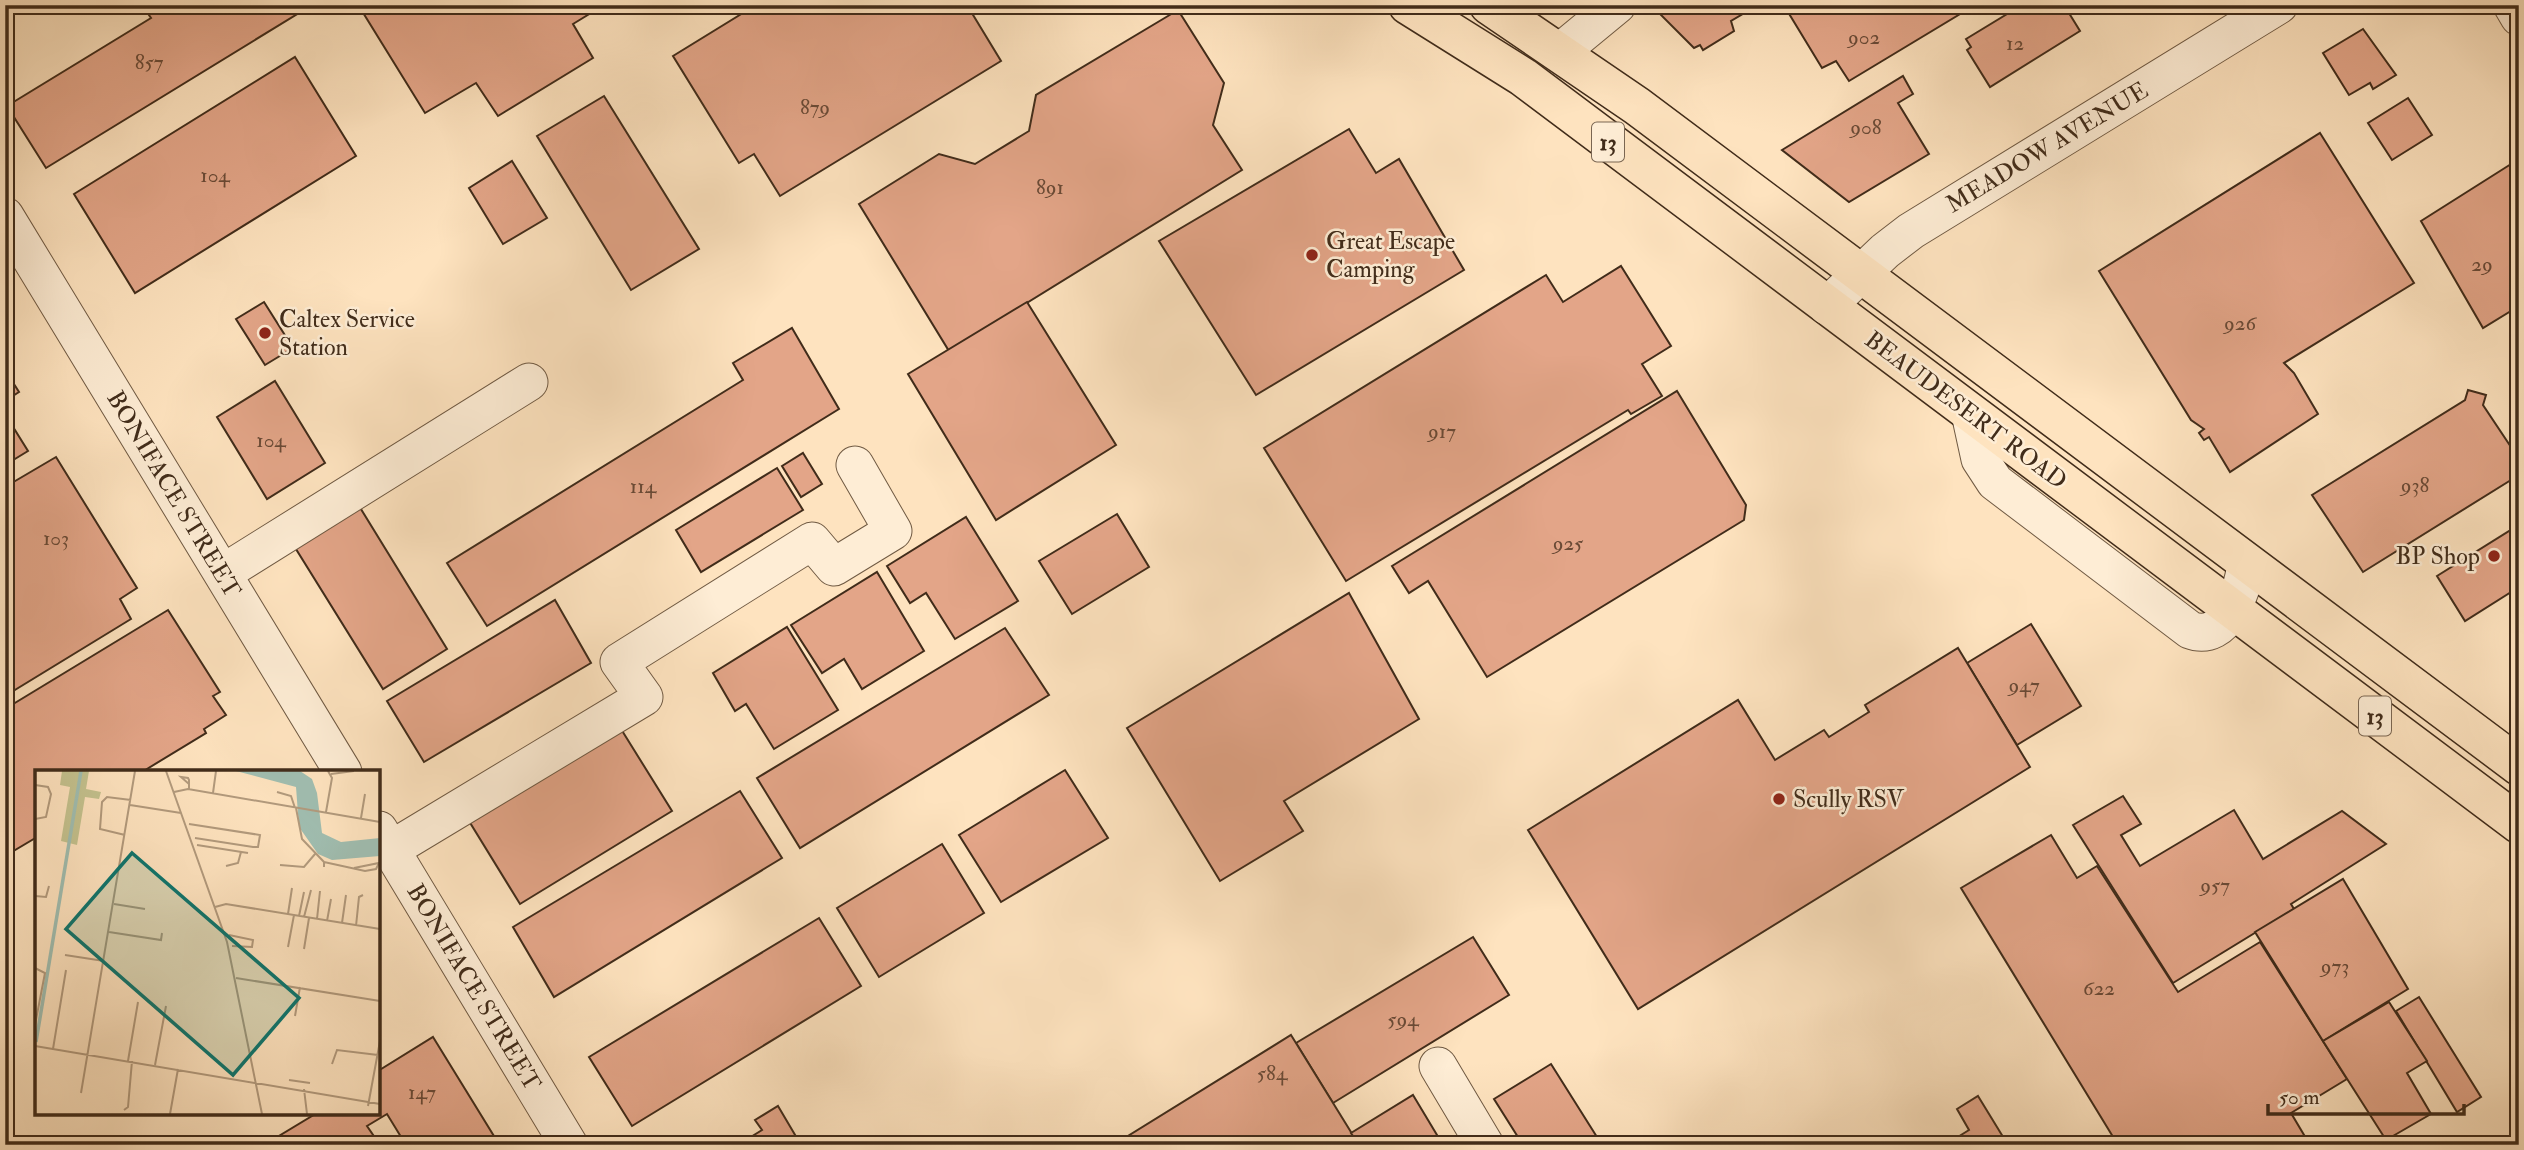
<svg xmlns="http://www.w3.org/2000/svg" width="2524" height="1150" font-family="'IM FELL Double Pica',serif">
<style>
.building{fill:#e3a588;stroke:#412c1a;stroke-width:2}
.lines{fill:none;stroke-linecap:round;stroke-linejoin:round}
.minor-casing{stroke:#705a43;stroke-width:39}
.highway-casing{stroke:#412c1a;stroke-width:41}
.minor{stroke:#feedd5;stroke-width:37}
.highway{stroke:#fee3bf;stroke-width:38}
.poi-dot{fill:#8f2418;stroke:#feedd5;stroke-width:2.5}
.labels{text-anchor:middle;stroke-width:5;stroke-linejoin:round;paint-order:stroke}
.number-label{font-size:21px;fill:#6a4a36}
.shield{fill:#feedd5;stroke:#7a6652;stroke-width:2}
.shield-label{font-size:23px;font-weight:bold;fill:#412c1a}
.street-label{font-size:24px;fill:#412c1a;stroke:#feedd5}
.poi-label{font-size:24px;fill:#412c1a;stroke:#feedd5;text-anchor:start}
.inset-river{fill:none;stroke:#a0beb1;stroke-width:3.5}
.inset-road{fill:none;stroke:#b29a7d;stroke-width:2}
.view{fill:#0f766e;fill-opacity:0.15;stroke:#0f766e;stroke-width:3.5}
.inset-edge{fill:none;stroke:#412c1a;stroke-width:3.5}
</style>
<rect width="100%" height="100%" fill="#fee3bf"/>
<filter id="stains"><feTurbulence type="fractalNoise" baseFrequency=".00286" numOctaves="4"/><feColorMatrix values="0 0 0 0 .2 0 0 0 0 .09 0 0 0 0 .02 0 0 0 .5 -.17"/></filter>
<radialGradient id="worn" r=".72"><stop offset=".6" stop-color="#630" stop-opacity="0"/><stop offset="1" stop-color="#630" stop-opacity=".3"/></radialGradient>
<g class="building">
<path d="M 142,5 L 312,5 L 46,168 L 7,106 L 151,18 Z"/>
<path d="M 371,5 L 604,5 L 573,24 L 593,58 L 498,116 L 476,83 L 425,113 L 362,11 Z"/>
<path d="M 756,5 L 967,5 L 1001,61 L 780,196 L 754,154 L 739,163 L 673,56 Z"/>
<path d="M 1666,5 L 1758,5 L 1731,21 L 1734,31 L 1703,50 L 1700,45 L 1694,48 L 1657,11 Z"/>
<path d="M 1799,5 L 1975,5 L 1849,81 L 1836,61 L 1822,68 L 1788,12 Z"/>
<path d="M 2022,5 L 2064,5 L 2080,31 L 1990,87 L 1967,50 L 1971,47 L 1966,39 Z"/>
<path d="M 1178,10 L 1224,83 L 1213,125 L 1242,170 L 949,351 L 859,204 L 939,154 L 975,164 L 1029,131 L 1036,95 Z"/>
<path d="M 2363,29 L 2396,75 L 2373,89 L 2370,83 L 2349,95 L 2323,53 Z"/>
<path d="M 295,57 L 356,156 L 135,293 L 74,194 Z"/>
<path d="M 1903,76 L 1913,94 L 1898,103 L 1929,154 L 1849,202 L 1782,150 Z"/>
<path d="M 604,96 L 699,249 L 631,290 L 537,136 Z"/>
<path d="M 2408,98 L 2432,135 L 2392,160 L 2368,123 Z"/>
<path d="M 1349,129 L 1376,173 L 1399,159 L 1464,270 L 1256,395 L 1159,241 Z"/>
<path d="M 2320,133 L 2414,283 L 2284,363 L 2294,373 L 2318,414 L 2230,472 L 2209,437 L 2204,440 L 2199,433 L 2204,429 L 2191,420 L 2099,271 Z"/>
<path d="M 2519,159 L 2519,306 L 2483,328 L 2421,221 Z"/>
<path d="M 512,161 L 547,218 L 503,244 L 469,188 Z"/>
<path d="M 1621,266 L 1671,346 L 1642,364 L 1662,396 L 1631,414 L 1628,410 L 1346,581 L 1264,448 L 1546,275 L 1563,302 Z"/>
<path d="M 264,302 L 293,348 L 265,365 L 236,319 Z"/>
<path d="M 1027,302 L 1116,445 L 996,520 L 908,374 Z"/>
<path d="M 792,328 L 839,409 L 487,626 L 447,563 L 743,380 L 733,363 Z"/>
<path d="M 5,370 L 19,392 L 5,401 Z"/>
<path d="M 275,381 L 325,463 L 267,499 L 217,417 Z"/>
<path d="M 2468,390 L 2486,395 L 2483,405 L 2519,459 L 2519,475 L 2363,572 L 2312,495 L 2465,400 Z"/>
<path d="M 1677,391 L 1746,505 L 1744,520 L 1487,677 L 1428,581 L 1409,593 L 1392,566 Z"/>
<path d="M 5,414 L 28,451 L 5,465 Z"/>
<path d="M 803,453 L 822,484 L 801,497 L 782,466 Z"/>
<path d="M 56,457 L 137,588 L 120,599 L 131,619 L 5,696 L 5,487 Z"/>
<path d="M 777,468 L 803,510 L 701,572 L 676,530 Z"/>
<path d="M 356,501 L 447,649 L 383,689 L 291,541 Z"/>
<path d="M 1117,514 L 1149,567 L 1072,614 L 1039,561 Z"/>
<path d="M 966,517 L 1018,601 L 955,639 L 926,593 L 910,603 L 887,566 Z"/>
<path d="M 2514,528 L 2519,536 L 2519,587 L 2465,621 L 2437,576 Z"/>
<path d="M 877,572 L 924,651 L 862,689 L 844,659 L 822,673 L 791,625 Z"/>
<path d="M 1349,593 L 1419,719 L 1284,801 L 1303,831 L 1220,881 L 1127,728 Z"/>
<path d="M 555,600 L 591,663 L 424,762 L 387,701 Z"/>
<path d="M 168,610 L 220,692 L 213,696 L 226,715 L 204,729 L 206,733 L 142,772 L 37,772 L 37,837 L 5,856 L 5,709 Z"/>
<path d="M 2031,624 L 2081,706 L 2017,745 L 1967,663 Z"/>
<path d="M 787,627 L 838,710 L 774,749 L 746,704 L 735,711 L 713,673 Z"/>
<path d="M 1005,628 L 1049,695 L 800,848 L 757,778 Z"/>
<path d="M 1958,648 L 2030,767 L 1638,1009 L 1528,830 L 1738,700 L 1775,760 L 1824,730 L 1829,737 L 1869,712 L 1865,705 Z"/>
<path d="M 621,729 L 672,811 L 520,904 L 469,821 Z"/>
<path d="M 1065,770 L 1108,838 L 1001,902 L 959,835 Z"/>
<path d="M 740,791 L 782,858 L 554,997 L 513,927 Z"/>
<path d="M 2123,796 L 2141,824 L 2121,835 L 2140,866 L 2234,810 L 2263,859 L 2342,811 L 2386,844 L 2291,904 L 2294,909 L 2173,983 L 2073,825 Z"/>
<path d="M 2051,835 L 2077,878 L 2097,866 L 2178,992 L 2260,942 L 2347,1079 L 2291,1113 L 2310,1145 L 2118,1145 L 1961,888 Z"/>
<path d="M 942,844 L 984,913 L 879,977 L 837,908 Z"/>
<path d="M 2343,879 L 2408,989 L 2323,1041 L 2255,932 Z"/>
<path d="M 819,918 L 861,986 L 632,1126 L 589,1057 Z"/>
<path d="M 1473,937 L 1509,995 L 1333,1103 L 1296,1043 Z"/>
<path d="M 2419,997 L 2481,1097 L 2457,1112 L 2396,1011 Z"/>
<path d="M 2389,1002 L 2427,1061 L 2407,1073 L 2431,1114 L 2386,1140 L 2323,1041 Z"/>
<path d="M 1291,1035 L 1359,1145 L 1115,1144 Z"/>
<path d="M 433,1037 L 497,1141 L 491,1145 L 406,1145 L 387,1114 L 367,1126 L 380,1145 L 264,1145 L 317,1113 L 378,1113 L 378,1071 Z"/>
<path d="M 1551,1064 L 1602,1145 L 1523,1145 L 1494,1099 Z"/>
<path d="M 1413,1095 L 1443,1145 L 1359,1145 L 1351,1133 Z"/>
<path d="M 1978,1096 L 2008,1145 L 1945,1145 L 1969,1130 L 1957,1109 Z"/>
<path d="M 778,1106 L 801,1145 L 738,1145 L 762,1130 L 755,1120 Z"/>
</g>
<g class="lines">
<defs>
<g id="minor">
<path d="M 2512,5 L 2519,17"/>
<path d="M 1560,52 L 1617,5"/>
<path d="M 5,216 L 343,772"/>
<path d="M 1827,306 L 1885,251 L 1911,231 L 2279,5"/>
<path d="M 1970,413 L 1980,459 L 1995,482 L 2190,630 C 2227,644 2243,589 2246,563"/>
<path d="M 223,573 L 529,382"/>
<path d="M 379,830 L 569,1145"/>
<path d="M 390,850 L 644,697 L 619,662 L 812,541 L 834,567 L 893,531 L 855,465"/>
<path d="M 1438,1066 L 1485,1145"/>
</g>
<g id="highway">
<path d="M 1408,5 L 1523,77 L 2519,824"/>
<path d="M 1489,5 L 1637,106 L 2519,766"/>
</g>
</defs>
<use href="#minor" class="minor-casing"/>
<use href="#highway" class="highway-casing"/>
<use href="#minor" class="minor"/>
<use href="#highway" class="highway"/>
</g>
<g class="poi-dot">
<circle cx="1312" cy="255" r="7"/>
<circle cx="265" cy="333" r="7"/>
<circle cx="2494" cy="556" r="7"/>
<circle cx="1779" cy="799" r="7"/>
</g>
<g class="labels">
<g class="number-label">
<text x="1864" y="44">902</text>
<text x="2015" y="50">12</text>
<text x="149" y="69">857</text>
<text x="815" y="114">879</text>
<text x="1866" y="134">908</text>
<text x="215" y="182">104</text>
<text x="1050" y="194">891</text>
<text x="2482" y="271">29</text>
<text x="2240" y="330">926</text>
<text x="1442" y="438">917</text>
<text x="271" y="447">104</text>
<text x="2415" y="492">938</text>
<text x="643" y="493">114</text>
<text x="56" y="545">103</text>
<text x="1568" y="550">925</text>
<text x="2024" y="692">947</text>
<text x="2215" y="892">957</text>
<text x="2335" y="973">973</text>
<text x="2099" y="995">622</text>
<text x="1403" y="1026">594</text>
<text x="1272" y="1080">584</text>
<text x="422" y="1099">147</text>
</g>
<g class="shield">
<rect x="1592" y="122.5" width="32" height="39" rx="5"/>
<rect x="2359" y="696.5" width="32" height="39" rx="5"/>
</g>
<g class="shield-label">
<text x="1608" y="150">13</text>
<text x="2375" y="724">13</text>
</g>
<g class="street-label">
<text transform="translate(2047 147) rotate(-31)" y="8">MEADOW AVENUE</text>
<text transform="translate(1966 410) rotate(37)" y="8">BEAUDESERT ROAD</text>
<text transform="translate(174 494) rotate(59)" y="8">BONIFACE STREET</text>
<text transform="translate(474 987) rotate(59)" y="8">BONIFACE STREET</text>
</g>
<g class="poi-label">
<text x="1326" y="249">Great Escape<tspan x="1326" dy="28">Camping</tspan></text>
<text x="279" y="327">Caltex Service<tspan x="279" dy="28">Station</tspan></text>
<text x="2480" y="564" text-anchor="end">BP Shop</text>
<text x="1793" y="807">Scully RSV</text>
</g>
</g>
<g transform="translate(35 770)">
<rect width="345" height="345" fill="#fee3bf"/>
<path d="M 27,1 L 54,1 L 51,19 L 66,22 L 64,29 L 50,27 L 42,75 L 26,71 L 35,17 L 25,15 Z" fill="#c4c28f"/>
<path d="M 201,1 L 265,1 L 277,9 L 282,23 L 287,63 L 306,72 L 345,68 L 345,86 L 297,90 L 283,84 L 264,57 L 261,17 Z" fill="#a0beb1"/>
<path class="inset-river" d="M 1,272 L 46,1"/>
<path class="inset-road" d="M 131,1 L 192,172 L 227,344M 296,4 L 319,1M 0,15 L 13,17 L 16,24 L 11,47 L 0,49M 154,19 L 154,10 L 153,8 L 146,7 L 154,14M 139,22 L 153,19 L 345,52M 242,22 L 256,26 L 260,38M 178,23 L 181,1M 95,35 L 146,43M 261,38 L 267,69 L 289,92 L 289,97M 291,42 L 297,8 L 293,1M 326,48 L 330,24M 154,54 L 225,65 L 223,77 L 218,77 L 160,68M 90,65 L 65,59 L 67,32 L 72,27 L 96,30M 162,75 L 213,83M 289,92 L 330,101 L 341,99 L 344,93 L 319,98M 245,95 L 269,97 L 280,84M 191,96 L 203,93 L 206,82M 0,126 L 11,127 L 14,116M 79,134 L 110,139M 180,137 L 191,134 L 345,159M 253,144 L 257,118M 264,146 L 269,122M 269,147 L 276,120M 282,149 L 285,121M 292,151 L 296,129M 307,153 L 311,125M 321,156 L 324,127 L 328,125M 74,162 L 126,170 L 127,163M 194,165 L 218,170 L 217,177 L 197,176M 253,177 L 259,145M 269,179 L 274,148M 30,185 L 69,191M 0,198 L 10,203 L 0,255M 201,208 L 345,231M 260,246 L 265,217M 0,276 L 345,334M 18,279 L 31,200M 93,291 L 103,232M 297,294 L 302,280 L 343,285M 120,295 L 131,236M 254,310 L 275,313M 269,319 L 272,344M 46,323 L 100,1M 333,336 L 345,271M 89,340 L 93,337 L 97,291M 135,344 L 143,299"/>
<path class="view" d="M 97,83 L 264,228 L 198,305 L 31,159 Z"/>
<rect width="345" height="345" class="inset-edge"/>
</g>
<rect width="2524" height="1150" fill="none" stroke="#fee3bf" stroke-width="28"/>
<rect x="7" y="7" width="2510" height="1136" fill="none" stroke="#412c1a" stroke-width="3.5"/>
<rect x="14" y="14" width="2496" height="1122" fill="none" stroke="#412c1a" stroke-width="2"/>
<path d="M2268 1104v10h196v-10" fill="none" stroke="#412c1a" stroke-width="3.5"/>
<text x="2279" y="1104" font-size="21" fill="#412c1a" stroke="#feedd5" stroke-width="5" paint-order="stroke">50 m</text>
<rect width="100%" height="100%" filter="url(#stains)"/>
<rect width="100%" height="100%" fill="url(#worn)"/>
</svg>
